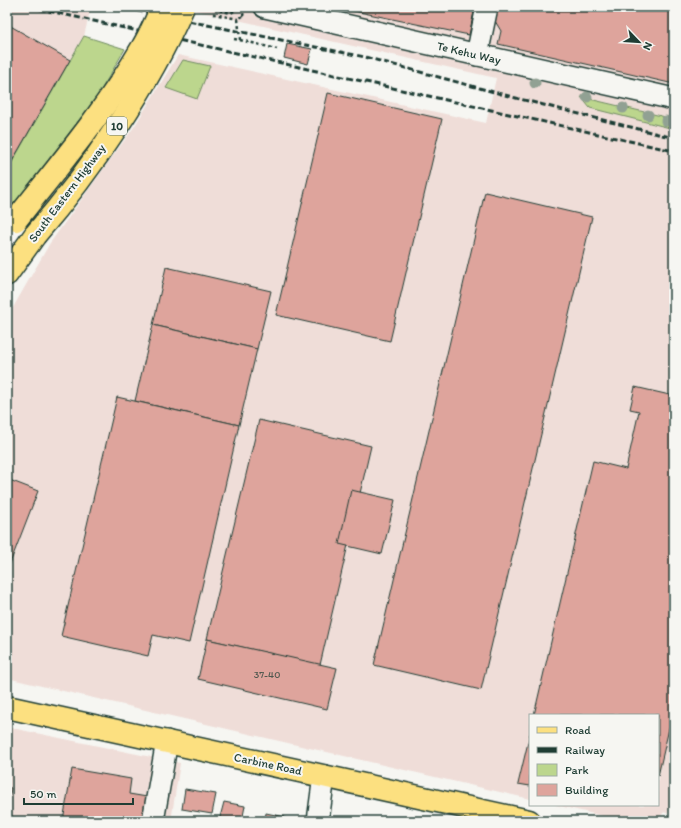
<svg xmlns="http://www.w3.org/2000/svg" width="681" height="828" font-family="Itim,sans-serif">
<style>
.built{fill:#efddd8}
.green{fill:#bcd68d;stroke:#6e8a60}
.building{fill:#dea49c;stroke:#1f3d34}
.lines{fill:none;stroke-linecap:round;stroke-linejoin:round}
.minor-casing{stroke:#1f3d34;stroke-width:24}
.major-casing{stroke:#1f3d34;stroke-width:25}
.path{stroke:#1f3d34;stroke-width:2.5;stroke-dasharray:3 3;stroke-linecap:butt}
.minor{stroke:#f6f6f2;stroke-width:21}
.major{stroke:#fce080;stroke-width:22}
.rail{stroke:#1f3d34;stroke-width:3;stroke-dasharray:6 3;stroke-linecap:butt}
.major-bridge-casing{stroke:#1f3d34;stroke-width:25;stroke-linecap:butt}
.path-bridge{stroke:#1f3d34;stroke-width:2.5;stroke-dasharray:3 3;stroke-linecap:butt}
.major-bridge{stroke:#fce080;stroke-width:22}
.tree{fill:#91a193}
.labels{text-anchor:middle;stroke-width:4;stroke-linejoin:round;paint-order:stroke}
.number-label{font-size:10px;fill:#4f574e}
.shield{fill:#f6f6f2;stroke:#60746d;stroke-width:1}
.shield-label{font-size:11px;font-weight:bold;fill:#1f3d34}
.street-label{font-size:12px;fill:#1f3d34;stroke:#f6f6f2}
</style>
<rect width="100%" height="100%" fill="#f6f6f2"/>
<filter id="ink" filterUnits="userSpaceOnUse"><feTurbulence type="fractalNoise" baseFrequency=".025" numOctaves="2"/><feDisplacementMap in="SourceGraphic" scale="8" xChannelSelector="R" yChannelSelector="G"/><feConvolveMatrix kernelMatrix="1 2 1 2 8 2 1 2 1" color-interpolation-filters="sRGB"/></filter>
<g filter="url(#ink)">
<g class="built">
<path d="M 7,7 L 91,7 L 84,36 L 7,171 Z"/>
<path d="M 179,7 L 674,7 L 674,119 L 582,97 L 591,108 L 674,129 L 674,787 L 668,814 L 664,812 L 657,821 L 624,821 L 555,805 L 658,805 L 658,715 L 530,715 L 530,799 L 7,678 L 7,318 L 50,243 L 134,127 L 178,55 L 486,123 L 496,78 Z"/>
<path d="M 7,727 L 180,763 L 171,821 L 7,821 Z"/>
</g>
<g class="green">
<path d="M 84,36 L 125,49 L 97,97 L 7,213 L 7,171 Z"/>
<path d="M 183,60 L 210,66 L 197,99 L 166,88 Z"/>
<path d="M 581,97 L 674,119 L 674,129 L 590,108 Z"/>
</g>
<g class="building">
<path d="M 335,7 L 475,7 L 469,35 Z"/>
<path d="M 495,7 L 674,7 L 674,84 L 498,44 L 501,31 L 495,21 Z"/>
<path d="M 7,24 L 70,60 L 7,170 Z"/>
<path d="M 287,44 L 312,49 L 308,64 L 284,58 Z"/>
<path d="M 328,93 L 442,119 L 390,341 L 276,315 Z"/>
<path d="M 485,192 L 592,217 L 481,690 L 374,665 Z"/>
<path d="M 166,267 L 271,291 L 257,349 L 153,325 Z"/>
<path d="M 153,325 L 257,349 L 239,425 L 135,401 Z"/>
<path d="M 635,387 L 674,396 L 674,707 L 658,776 L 658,715 L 534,715 L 593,461 L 626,469 L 639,411 L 630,409 Z"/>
<path d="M 117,397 L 239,425 L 189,643 L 153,635 L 148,656 L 61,636 Z"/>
<path d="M 259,420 L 371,446 L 320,665 L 207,639 Z"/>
<path d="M 7,479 L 38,491 L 7,571 Z"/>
<path d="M 351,490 L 395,500 L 382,554 L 339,544 Z"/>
<path d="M 207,639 L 337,668 L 327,709 L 198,679 Z"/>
<path d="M 530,734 L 530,786 L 518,784 Z"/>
<path d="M 72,769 L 131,779 L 129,794 L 147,797 L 143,821 L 63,821 Z"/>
<path d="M 7,787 L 11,788 L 7,813 Z"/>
<path d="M 185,789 L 216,794 L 212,814 L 182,809 Z"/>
<path d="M 224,802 L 245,806 L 242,821 L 219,821 Z"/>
<path d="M 266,813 L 285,817 L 284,821 L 265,821 Z"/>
</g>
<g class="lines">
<defs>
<g id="minor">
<path d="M 265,7 L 674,99"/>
<path d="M 477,55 L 487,7"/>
<path d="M 153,821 L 167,741"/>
<path d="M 318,821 L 324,776"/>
</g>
<g id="major">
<path d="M 7,274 L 35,235"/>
<path d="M 7,707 L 529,821"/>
</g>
</defs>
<use href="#minor" class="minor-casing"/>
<use href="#major" class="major-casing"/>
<g class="path">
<path d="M 234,11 L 231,13 L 215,9 L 214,14 L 238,19"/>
<path d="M 243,16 L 244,10"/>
<path d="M 240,40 L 277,49"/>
</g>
<use href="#minor" class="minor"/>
<use href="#major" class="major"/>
<g class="rail">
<path d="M 31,7 L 674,151"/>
<path d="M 119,7 L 365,57 L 516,98 L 674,138"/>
</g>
<defs>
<g id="major-bridge">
<path d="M 16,220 C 60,164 106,110 142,48 C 150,35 156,21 162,7"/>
<path d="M 35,235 C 91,171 149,85 183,7"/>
</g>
</defs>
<use href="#major-bridge" class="major-bridge-casing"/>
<path class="path-bridge" d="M 234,39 L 240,40 L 238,19 L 243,16"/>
<use href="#major-bridge" class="major-bridge"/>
</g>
<g class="tree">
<circle cx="535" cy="83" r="5.5"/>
<circle cx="587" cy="97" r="5.5"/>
<circle cx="623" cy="108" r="5.5"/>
<circle cx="648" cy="115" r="5.5"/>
<circle cx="666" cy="121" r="5.5"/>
</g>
</g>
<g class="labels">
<g class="number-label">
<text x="267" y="678">37-40</text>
</g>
<rect class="shield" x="107" y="117" width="20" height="18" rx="3"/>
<g class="shield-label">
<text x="117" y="130">10</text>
</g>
<g class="street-label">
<text transform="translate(469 53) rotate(13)" y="4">Te Kehu Way</text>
<text transform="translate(67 193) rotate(-53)" y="4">South Eastern Highway</text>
<text transform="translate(268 764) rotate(12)" y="4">Carbine Road</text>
</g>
</g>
<rect width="681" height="828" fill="none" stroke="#f6f6f2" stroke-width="24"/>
<rect x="12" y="12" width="657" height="804" fill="none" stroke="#1f3d34" stroke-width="1.5" filter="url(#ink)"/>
<rect x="529" y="714" width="130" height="92" fill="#f6f6f2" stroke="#a0aca6"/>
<rect x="537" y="727" width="20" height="6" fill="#fce080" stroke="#a0aca6"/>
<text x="565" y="734" font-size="12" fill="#1f3d34">Road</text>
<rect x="537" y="747" width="20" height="6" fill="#1f3d34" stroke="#a0aca6"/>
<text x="565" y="754" font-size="12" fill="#1f3d34">Railway</text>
<rect x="537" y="764" width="20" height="12" fill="#bcd68d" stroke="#a0aca6"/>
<text x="565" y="774" font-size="12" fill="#1f3d34">Park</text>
<rect x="537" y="784" width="20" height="12" fill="#dea49c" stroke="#a0aca6"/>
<text x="565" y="794" font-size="12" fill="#1f3d34">Building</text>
<g transform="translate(639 42) rotate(115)" stroke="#f6f6f2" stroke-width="3" paint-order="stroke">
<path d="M0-3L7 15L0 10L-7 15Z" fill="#1f3d34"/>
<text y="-6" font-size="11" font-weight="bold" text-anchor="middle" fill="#1f3d34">N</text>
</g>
<path d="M24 798v6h109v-6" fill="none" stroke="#1f3d34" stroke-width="2"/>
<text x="30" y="798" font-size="12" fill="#1f3d34" stroke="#f6f6f2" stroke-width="3" paint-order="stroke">50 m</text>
</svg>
